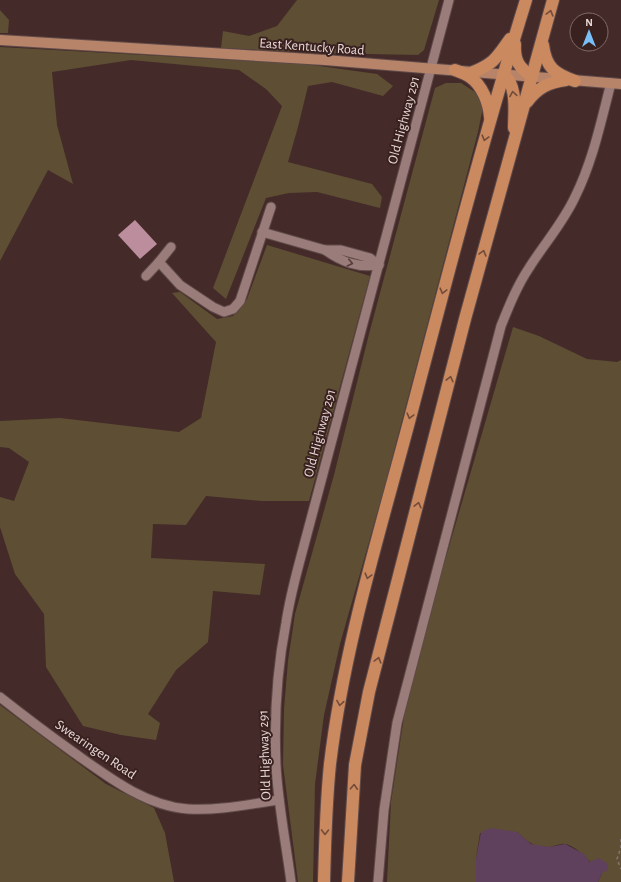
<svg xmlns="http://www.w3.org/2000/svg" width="621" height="882" font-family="'Alegreya Sans',sans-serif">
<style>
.green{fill:#5e4e33}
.water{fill:#5f415d}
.building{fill:#bc8d9d}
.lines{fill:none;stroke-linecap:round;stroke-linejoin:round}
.minor-casing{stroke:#5f4a49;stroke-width:11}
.major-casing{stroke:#5f4a49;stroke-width:12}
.highway-casing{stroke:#5f4a49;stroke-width:14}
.path{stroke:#8a7472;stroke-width:1.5;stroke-dasharray:3 3;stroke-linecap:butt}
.minor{stroke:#9a7c7a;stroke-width:9}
.major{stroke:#b7846a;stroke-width:10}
.highway{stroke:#cb8960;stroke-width:12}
.oneway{stroke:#734b39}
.oneway2{stroke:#563c3a}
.labels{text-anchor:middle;stroke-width:4;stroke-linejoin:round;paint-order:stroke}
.street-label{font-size:14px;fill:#e9d8d7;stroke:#39211f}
</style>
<rect width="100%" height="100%" fill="#442b29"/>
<g class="green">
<path d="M 297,0 L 439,0 L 424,50 L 418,55 L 319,53 L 221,48 L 223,31 L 249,36 L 277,26 Z"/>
<path d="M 0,10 L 9,20 L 8,33 L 0,33 Z"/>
<path d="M 0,47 L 305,64 L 377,74 L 393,86 L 383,96 L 332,82 L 308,86 L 298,127 L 288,162 L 372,184 L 382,197 L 380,208 L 317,192 L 289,193 L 266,198 L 226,299 L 213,288 L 282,106 L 266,89 L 239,70 L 131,60 L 52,72 L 57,125 L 73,184 L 48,170 L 0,261 Z"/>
<path d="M 446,83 L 461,83 L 475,92 L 483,107 L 478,132 L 384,489 L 340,644 L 324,715 L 315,784 L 313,882 L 298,882 L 283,765 L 284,709 L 288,661 L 295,614 L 334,475 L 369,334 L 435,88 Z"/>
<path d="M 267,245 L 370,276 L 309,501 L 262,501 L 206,496 L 186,525 L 153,524 L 151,558 L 265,564 L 260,595 L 213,591 L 208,642 L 176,670 L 148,714 L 160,723 L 156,740 L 121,735 L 83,726 L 46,667 L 44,614 L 15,574 L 0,527 L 0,497 L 14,501 L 29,462 L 9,448 L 0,447 L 0,421 L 60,418 L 179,432 L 201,418 L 216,342 L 172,293 L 180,292 L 217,319 L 233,316 L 247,299 Z"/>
<path d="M 513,327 L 539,336 L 587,359 L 617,362 L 621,360 L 621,882 L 598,882 L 602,873 C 592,865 578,846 565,844 C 561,843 555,846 550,847 C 533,847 528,842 517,832 L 480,833 L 476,859 L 476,882 L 387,882 L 391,802 L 405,710 L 430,612 Z"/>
<path d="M 0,705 L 106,784 L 154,808 L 165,833 L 174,882 L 0,882 Z"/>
</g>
<path class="water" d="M 491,828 L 517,832 L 531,844 L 549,847 L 565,844 L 584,854 L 590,862 L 599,858 L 608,864 L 608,870 L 602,873 L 598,882 L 476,882 L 476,859 L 481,832 Z"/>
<path class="building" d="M 135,220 L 157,244 L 140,259 L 118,235 Z"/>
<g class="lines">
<defs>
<g id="minor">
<path d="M 262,232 L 325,250 L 341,250 L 370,258 L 379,265"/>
<path d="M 325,250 C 342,262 357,268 379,265"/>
<path d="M 159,262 L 171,247"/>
<path d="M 146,276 L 159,262 L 180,285 L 213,307 L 224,312 L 233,309 L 240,301 L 271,207"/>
<path d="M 0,697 C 24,716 48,734 73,752 C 107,776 145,806 188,809 C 219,811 249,804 279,800"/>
<path d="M 291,882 C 286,843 278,804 276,765 C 274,718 277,669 286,623 C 289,603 294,583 299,564 L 449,0"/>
<path d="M 378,882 L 384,810 L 397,723 L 501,326 C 509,306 517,286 529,268 C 544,244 563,223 575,197 C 593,161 601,121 611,83"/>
</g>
<path id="major" d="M 0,40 L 325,60 L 621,84"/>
<g id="highway">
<path d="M 515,44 C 514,61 519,67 532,77"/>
<path d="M 543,45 C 546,68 555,74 575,81"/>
<path d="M 455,70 C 460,72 466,74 470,77 C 482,85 489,103 490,117"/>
<path d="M 473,72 C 495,63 497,57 510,39"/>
<path d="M 503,74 C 518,85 514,112 514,128"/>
<path d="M 527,102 C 537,88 549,82 566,80"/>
<path d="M 324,882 C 325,842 326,803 330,764 C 344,647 379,535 409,422 C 446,281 483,139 526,0"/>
<path d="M 348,882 L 355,765 L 369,692 L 465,319 L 553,0"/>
</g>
</defs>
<use href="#minor" class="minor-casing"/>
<use href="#major" class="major-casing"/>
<use href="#highway" class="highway-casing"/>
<path class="path" d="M 621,839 L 621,847 L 617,859 L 621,869"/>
<use href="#minor" class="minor"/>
<use href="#major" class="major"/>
<use href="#highway" class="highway"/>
</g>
<defs><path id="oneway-chevron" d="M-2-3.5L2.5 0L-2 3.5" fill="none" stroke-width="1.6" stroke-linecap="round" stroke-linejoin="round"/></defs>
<g class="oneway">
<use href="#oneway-chevron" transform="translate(550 13) rotate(-75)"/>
<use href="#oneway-chevron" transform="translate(513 94) rotate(-99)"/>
<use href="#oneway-chevron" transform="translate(485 138) rotate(105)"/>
<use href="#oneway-chevron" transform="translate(483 253) rotate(-74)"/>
<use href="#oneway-chevron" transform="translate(443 291) rotate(105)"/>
<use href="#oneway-chevron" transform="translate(450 379) rotate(-76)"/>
<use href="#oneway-chevron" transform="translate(410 416) rotate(105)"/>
<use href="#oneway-chevron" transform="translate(418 505) rotate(-76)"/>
<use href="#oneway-chevron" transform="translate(368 576) rotate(105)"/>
<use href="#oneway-chevron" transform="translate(378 660) rotate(-75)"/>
<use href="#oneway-chevron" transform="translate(340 703) rotate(99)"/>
<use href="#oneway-chevron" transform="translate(354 787) rotate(-87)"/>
<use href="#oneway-chevron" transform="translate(325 832) rotate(91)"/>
</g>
<use class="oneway2" href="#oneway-chevron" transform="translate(350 263) rotate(13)"/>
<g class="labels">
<g class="street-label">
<text transform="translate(312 46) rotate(4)" y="5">East Kentucky Road</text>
<text transform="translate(403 120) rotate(-75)" y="5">Old Highway 291</text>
<text transform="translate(319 433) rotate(-75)" y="5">Old Highway 291</text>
<text transform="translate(96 749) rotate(34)" y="5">Swearingen Road</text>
<text transform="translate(264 755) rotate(-92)" y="5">Old Highway 291</text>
</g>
</g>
<g transform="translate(589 32)"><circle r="19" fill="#39211f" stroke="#7f6a69"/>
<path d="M0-3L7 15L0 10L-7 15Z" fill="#7abff8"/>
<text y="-6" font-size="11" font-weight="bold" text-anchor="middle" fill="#e9d8d7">N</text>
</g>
</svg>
